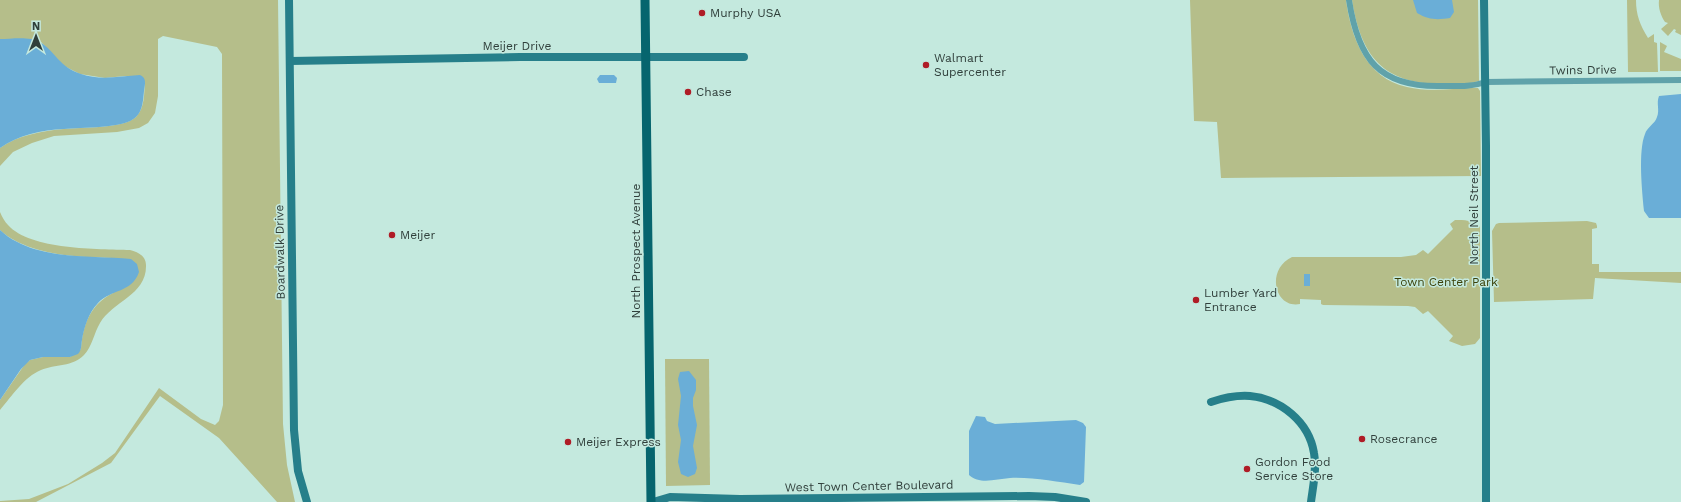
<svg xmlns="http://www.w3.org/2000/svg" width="1681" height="502" font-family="'Work Sans',sans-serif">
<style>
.green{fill:#b5be8a}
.water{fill:#6aaed7}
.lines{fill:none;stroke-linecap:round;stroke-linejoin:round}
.street{stroke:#60a2aa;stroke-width:6}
.secondary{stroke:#267f8a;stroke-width:8}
.primary{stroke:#06656e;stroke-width:9}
.poi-dot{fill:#af1c26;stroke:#c4e9de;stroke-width:1.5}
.labels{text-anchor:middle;stroke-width:3;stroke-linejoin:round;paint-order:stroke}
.poi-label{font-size:12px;fill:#303f3b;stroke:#c4e9de;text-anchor:start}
.street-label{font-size:12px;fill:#303f3b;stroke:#c4e9de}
.park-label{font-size:12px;fill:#3a4009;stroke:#c4e9de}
</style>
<rect width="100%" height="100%" fill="#c4e9de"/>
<g class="green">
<path d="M 0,0 L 278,0 L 283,424 L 287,465 L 295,502 L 277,502 L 219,438 L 160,396 L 111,463 L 36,502 L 0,502 L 0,501 L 29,499 L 68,484 L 102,463 L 115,453 L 159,388 L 201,419 L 215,425 L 219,421 L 223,405 L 222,54 L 217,47 L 163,36 L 158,39 L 158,96 L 155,113 L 148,123 L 139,128 L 117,132 L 54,136 L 32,143 L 13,152 L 0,166 L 0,148 C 18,135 42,131 64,129 C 81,127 123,129 136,117 C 145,108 144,93 145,82 L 125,76 L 105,78 L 80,74 L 64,66 L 41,42 L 27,39 L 0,39 Z"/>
<path d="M 1190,0 L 1346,0 C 1351,38 1366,78 1407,87 C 1427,92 1451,89 1472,88 L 1478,88 L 1480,91 L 1481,176 L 1221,178 L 1217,122 L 1194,121 Z"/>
<path d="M 1352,0 L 1478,0 L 1479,81 C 1467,85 1455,84 1442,84 C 1383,84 1361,56 1352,0 Z"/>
<path d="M 1627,0 L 1636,0 C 1636,15 1640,25 1648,38 L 1654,34 L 1654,42 L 1657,43 L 1658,72 L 1628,72 Z"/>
<path d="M 1659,0 L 1681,0 L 1681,35 L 1675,32 L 1676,30 L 1674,29 L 1668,36 L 1661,29 L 1668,23 L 1665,22 C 1661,16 1658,8 1659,0 Z"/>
<path d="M 1660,42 L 1667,46 L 1664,52 L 1681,59 L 1681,71 L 1660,71 Z"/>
<path d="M 0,212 C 2,217 5,222 8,225 C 30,250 99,249 130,250 C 138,252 146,256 146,265 C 147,295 113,301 100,323 C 94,333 92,347 84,355 C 73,367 55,364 41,370 C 24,377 12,396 0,410 L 0,400 L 25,364 L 30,360 L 43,357 L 70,357 L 81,349 C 83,324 90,305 113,293 L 119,258 C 83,258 28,256 0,230 Z"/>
<path d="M 1455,220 C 1463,220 1475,220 1480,227 L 1480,338 L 1475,344 L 1462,346 L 1449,341 L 1453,336 L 1428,311 L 1423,314 L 1415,307 L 1408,306 L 1323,305 L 1321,304 L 1321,300 L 1300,299 L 1300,304 C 1275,309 1265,270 1292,257 L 1401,257 L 1416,255 L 1423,250 L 1428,254 L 1453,229 L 1450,224 Z"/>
<path d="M 1587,221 L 1596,223 L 1597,226 L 1597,228 L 1592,229 L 1592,264 L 1599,264 L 1599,272 L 1681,272 L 1681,283 L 1595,278 L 1593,299 L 1494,302 L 1492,231 L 1496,224 L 1499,223 Z"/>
<path d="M 665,359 L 709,359 L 710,485 L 666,486 Z"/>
</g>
<g class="water">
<path d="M 1413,0 L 1452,0 L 1454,12 L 1450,18 C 1437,20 1429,20 1417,13 Z"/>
<path d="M 0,39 C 11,39 30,36 40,42 C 56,52 59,67 81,74 C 101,81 120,76 140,75 C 147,78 145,84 144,91 C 143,100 143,110 136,117 C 124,129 81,127 64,129 C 42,130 18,135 0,148 Z"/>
<path d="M 600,75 L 614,75 L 617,78 L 616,83 L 599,83 L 597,79 Z"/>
<path d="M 1681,94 L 1681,218 L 1649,218 L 1644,211 C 1642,191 1638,151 1645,134 C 1647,127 1655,124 1657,117 C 1660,110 1656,103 1659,96 Z"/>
<path d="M 0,230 C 33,261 90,255 131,259 L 137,264 L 139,272 C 132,293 111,289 98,303 C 89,312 84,327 82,340 C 81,345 82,350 78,354 L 70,357 L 43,357 L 30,360 L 21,369 L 0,400 Z"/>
<rect x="1304" y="274" width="6" height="12"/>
<path d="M 689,371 L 696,380 L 696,390 L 693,398 L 693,406 L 697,425 L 693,446 L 697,468 L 695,474 L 688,477 L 681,474 L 678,462 L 681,440 L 678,425 L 681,396 L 678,379 L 680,372 Z"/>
<path d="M 976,416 L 985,417 L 987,421 L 995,424 L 1076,420 L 1083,423 L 1086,427 L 1084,482 L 1080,485 C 1057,482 1033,477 1010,478 C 996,479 980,485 969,475 L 969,431 Z"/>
</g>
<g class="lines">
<path class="street" d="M 1349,0 C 1358,59 1379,88 1443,86 C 1457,86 1471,87 1486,82 L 1681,80"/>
<g class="secondary">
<path d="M 289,0 L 294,430 L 298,471 L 307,502"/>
<path d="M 1484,0 L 1486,145 L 1486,502"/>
<path d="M 290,61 L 520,57 L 744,57"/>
<path d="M 1211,402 C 1223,398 1237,395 1250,396 C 1281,399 1309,422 1314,453 C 1317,469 1313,486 1311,502"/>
<path d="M 653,502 L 670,497 L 740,499 L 1029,496 L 1055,497 L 1086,502"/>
</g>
<path class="primary" d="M 645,0 L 651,502"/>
</g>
<g class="poi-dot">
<circle cx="702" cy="13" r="4"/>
<circle cx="926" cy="65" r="4"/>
<circle cx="688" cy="92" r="4"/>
<circle cx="392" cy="235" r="4"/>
<circle cx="1196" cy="300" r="4"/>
<circle cx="1362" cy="439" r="4"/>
<circle cx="568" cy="442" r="4"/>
<circle cx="1247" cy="469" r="4"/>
</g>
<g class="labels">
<g class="poi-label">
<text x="710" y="17">Murphy USA</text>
<text x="934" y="62">Walmart<tspan x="934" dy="14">Supercenter</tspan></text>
<text x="696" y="96">Chase</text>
<text x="400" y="239">Meijer</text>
<text x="1204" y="297">Lumber Yard<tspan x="1204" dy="14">Entrance</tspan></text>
<text x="1370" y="443">Rosecrance</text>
<text x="576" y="446">Meijer Express</text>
<text x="1255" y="466">Gordon Food<tspan x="1255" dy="14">Service Store</tspan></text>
</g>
<g class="street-label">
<text x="517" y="50">Meijer Drive</text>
<text transform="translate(1583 70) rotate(-1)" y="4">Twins Drive</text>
<text transform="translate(1474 215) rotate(-90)" y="4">North Neil Street</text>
<text transform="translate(636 251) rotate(-90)" y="4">North Prospect Avenue</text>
<text transform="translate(280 252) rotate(-91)" y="4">Boardwalk Drive</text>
<text transform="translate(869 486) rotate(-1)" y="4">West Town Center Boulevard</text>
</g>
<g class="park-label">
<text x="1446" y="286">Town Center Park</text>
</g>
</g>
<g transform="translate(36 36)" stroke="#c4e9de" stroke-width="3" paint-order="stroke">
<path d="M0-3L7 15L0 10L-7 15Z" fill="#303f3b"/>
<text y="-6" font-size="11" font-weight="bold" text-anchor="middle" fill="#303f3b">N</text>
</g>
</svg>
